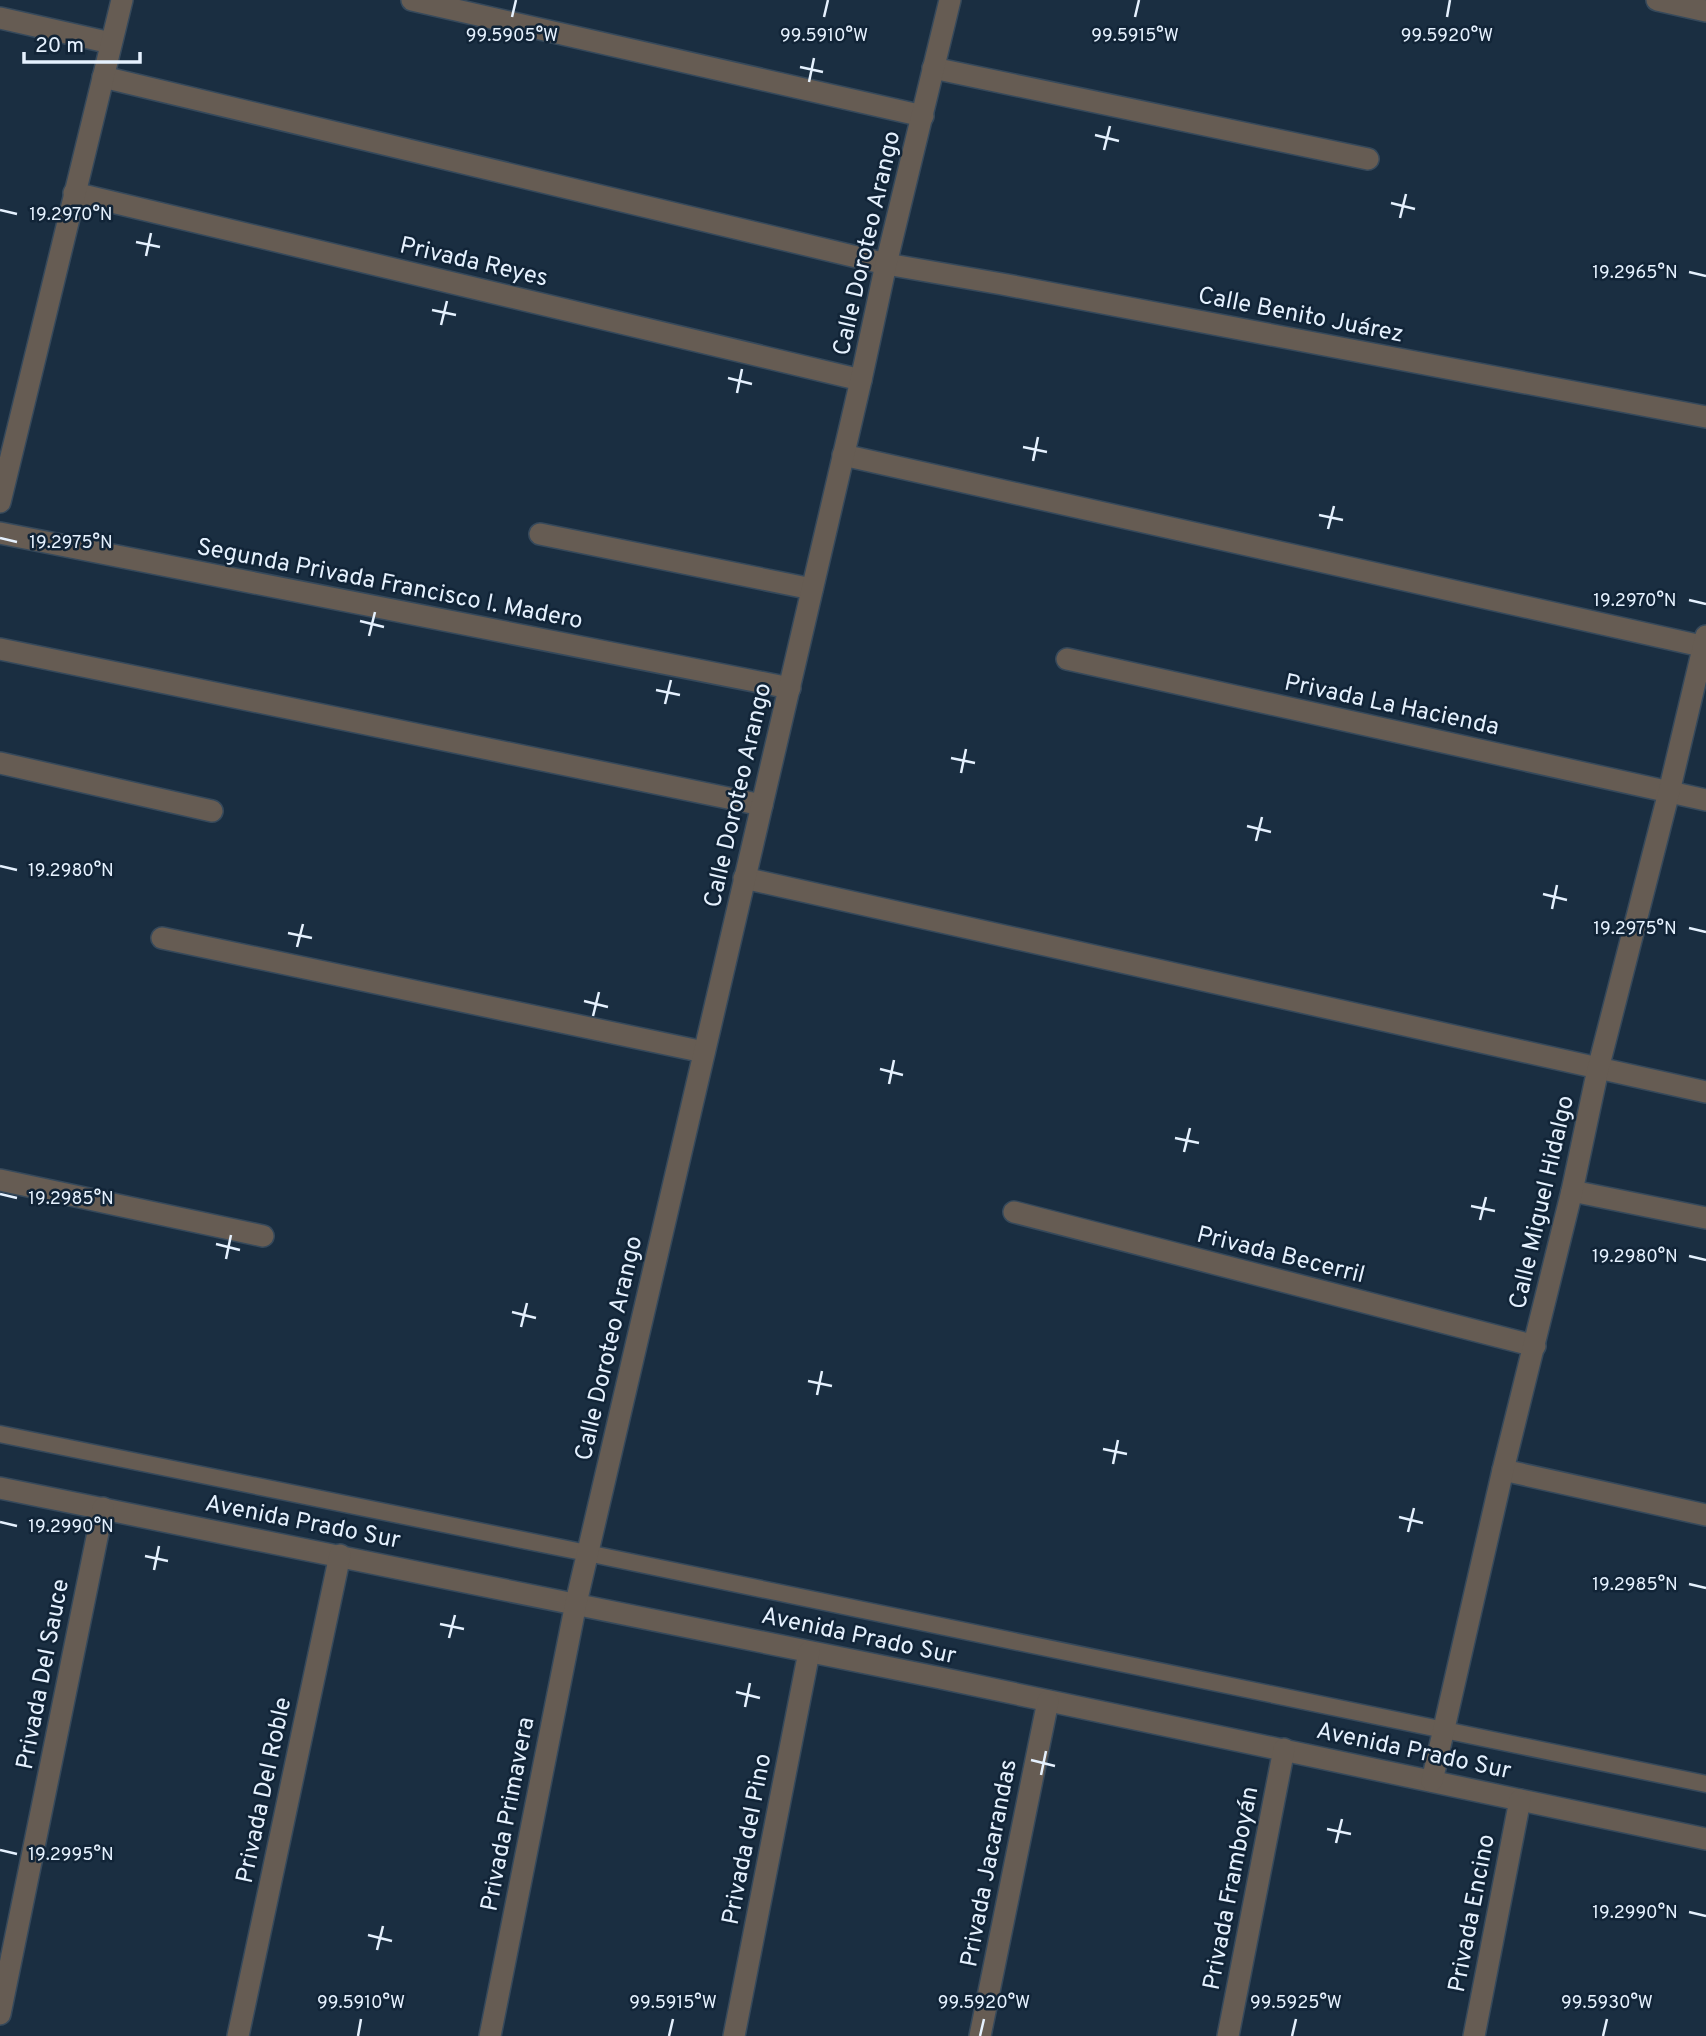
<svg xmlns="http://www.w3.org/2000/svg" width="1706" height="2036" font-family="Overpass,sans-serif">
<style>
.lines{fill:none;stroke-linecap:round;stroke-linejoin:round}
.lane-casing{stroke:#36495b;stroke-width:19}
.street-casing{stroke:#36495b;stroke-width:24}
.lane{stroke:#665c53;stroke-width:16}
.street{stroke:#665c53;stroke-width:21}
.ticks{fill:none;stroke:#e5f1fe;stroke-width:2.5}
.labels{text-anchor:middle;stroke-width:5;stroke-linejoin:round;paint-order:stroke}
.street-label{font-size:24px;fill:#e5f1fe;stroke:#112437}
.ticks-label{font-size:18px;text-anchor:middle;fill:#e5f1fe;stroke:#112437;stroke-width:5;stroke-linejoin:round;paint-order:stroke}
</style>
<rect width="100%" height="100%" fill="#1a2e41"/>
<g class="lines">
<defs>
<path id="lane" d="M 0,1434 L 587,1553 L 1706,1784"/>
<g id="street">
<path d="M 412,0 L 923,116"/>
<path d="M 1657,0 L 1706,11"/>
<path d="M 0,18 L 111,43"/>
<path d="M 933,68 L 1368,159"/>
<path d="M 103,77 L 886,264 L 1002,284 L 1706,417"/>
<path d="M 74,193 L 861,380"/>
<path d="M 843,455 L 1706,647"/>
<path d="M 0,502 L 122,0"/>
<path d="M 0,533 L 790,688"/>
<path d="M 540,534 L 812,589"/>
<path d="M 0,649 L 762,805"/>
<path d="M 1067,659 L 1706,800"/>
<path d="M 0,763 L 212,811"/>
<path d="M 744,878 L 1706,1092"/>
<path d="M 162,938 L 704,1052"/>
<path d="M 0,1180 L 263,1236"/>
<path d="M 1572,1191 L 1706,1218"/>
<path d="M 1014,1212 L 1535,1346"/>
<path d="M 1503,1470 L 1706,1515"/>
<path d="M 0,1488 C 570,1600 1138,1718 1706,1839"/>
<path d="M 1432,1781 L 1503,1470 L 1572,1191 L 1598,1069 L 1669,792 L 1706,636"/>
<path d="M 0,2014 L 103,1508"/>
<path d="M 238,2036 L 340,1555"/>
<path d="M 490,2036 L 576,1603 L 861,380 L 886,264 L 950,0"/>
<path d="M 734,2036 L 809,1652"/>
<path d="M 980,2036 L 1048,1701"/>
<path d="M 1228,2036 L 1284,1749"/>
<path d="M 1474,2036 L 1520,1800"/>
</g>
</defs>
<use href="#lane" class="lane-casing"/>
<use href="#street" class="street-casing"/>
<use href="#lane" class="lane"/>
<use href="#street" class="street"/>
</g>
<path class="ticks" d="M 512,17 L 516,0M 824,17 L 828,0M 1135,17 L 1139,0M 1447,17 L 1450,0M 800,67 L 823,72M 809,82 L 814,58M 1095,135 L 1119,141M 1104,150 L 1110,126M 1391,203 L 1415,209M 0,210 L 17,214M 1400,218 L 1406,194M 136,242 L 160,247M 146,256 L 151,233M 1689,272 L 1706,276M 432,310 L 456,315M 441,325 L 447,301M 728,378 L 752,384M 737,393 L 742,369M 1023,447 L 1047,452M 1033,461 L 1038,437M 1319,515 L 1343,520M 1328,529 L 1334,506M 0,538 L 17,542M 1689,600 L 1706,604M 360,621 L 384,627M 369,636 L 375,612M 656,690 L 680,695M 665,704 L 671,680M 951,758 L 975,763M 961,773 L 966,749M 1247,826 L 1271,832M 1256,841 L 1262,817M 0,866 L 17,870M 1543,894 L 1567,900M 1552,909 L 1557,885M 1689,928 L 1706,932M 288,933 L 312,938M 297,947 L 303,924M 584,1001 L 608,1007M 593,1016 L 599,992M 880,1069 L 903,1075M 889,1084 L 894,1060M 1175,1138 L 1199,1143M 1184,1152 L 1190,1128M 0,1194 L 17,1198M 1471,1206 L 1495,1211M 1480,1220 L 1486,1197M 216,1244 L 240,1250M 1689,1256 L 1706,1260M 226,1259 L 231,1235M 512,1312 L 536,1318M 521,1327 L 527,1303M 808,1381 L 832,1386M 817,1395 L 822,1371M 1103,1449 L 1127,1454M 1113,1464 L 1118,1440M 1399,1517 L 1423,1523M 0,1522 L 17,1526M 1408,1532 L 1414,1508M 145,1556 L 168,1561M 154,1570 L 159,1546M 1689,1584 L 1706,1588M 440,1624 L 464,1629M 449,1638 L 455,1615M 736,1692 L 760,1698M 745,1707 L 750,1683M 1031,1760 L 1055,1766M 1041,1775 L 1046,1751M 1327,1829 L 1351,1834M 1336,1843 L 1342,1819M 0,1850 L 17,1854M 1689,1912 L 1706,1916M 368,1935 L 392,1941M 377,1950 L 383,1926M 358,2036 L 361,2019M 669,2036 L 673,2019M 980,2036 L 984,2019M 1292,2036 L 1296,2019M 1603,2036 L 1607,2019"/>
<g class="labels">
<g class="street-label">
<text transform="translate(866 243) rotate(-77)" y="8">Calle Doroteo Arango</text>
<text transform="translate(474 261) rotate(13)" y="8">Privada Reyes</text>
<text transform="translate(1301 314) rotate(11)" y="8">Calle Benito Juárez</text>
<text transform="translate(390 583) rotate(11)" y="8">Segunda Privada Francisco I. Madero</text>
<text transform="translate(1392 704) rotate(12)" y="8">Privada La Hacienda</text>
<text transform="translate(737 795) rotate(-77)" y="8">Calle Doroteo Arango</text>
<text transform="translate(1541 1202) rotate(-77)" y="8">Calle Miguel Hidalgo</text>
<text transform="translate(1281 1254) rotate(14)" y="8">Privada Becerril</text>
<text transform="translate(608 1348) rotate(-77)" y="8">Calle Doroteo Arango</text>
<text transform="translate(303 1521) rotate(11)" y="8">Avenida Prado Sur</text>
<text transform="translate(859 1635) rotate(12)" y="8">Avenida Prado Sur</text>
<text transform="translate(42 1674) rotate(-79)" y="8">Privada Del Sauce</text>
<text transform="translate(1414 1750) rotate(12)" y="8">Avenida Prado Sur</text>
<text transform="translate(263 1790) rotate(-78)" y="8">Privada Del Roble</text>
<text transform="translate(507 1814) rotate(-79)" y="8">Privada Primavera</text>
<text transform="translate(746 1839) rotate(-79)" y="8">Privada del Pino</text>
<text transform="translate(988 1863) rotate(-79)" y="8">Privada Jacarandas</text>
<text transform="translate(1230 1888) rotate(-79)" y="8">Privada Framboyán</text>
<text transform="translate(1471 1913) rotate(-79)" y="8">Privada Encino</text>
</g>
</g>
<g class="ticks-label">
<text x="512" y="41">99.5905°W</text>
<text x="824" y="41">99.5910°W</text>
<text x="1135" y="41">99.5915°W</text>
<text x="1447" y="41">99.5920°W</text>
<text x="71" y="220">19.2970°N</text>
<text x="1635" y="278">19.2965°N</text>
<text x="71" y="548">19.2975°N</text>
<text x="1635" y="606">19.2970°N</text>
<text x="71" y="876">19.2980°N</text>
<text x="1635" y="934">19.2975°N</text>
<text x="71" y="1204">19.2985°N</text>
<text x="1635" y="1262">19.2980°N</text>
<text x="71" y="1532">19.2990°N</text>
<text x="1635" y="1590">19.2985°N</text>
<text x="71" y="1860">19.2995°N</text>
<text x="1635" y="1918">19.2990°N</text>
<text x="361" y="2008">99.5910°W</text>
<text x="673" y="2008">99.5915°W</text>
<text x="984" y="2008">99.5920°W</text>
<text x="1296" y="2008">99.5925°W</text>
<text x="1607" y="2008">99.5930°W</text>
</g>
<path d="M24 52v10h116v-10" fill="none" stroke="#e5f1fe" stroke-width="3.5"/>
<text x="35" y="52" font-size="21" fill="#e5f1fe" stroke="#112437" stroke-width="5" paint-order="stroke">20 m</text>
</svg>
